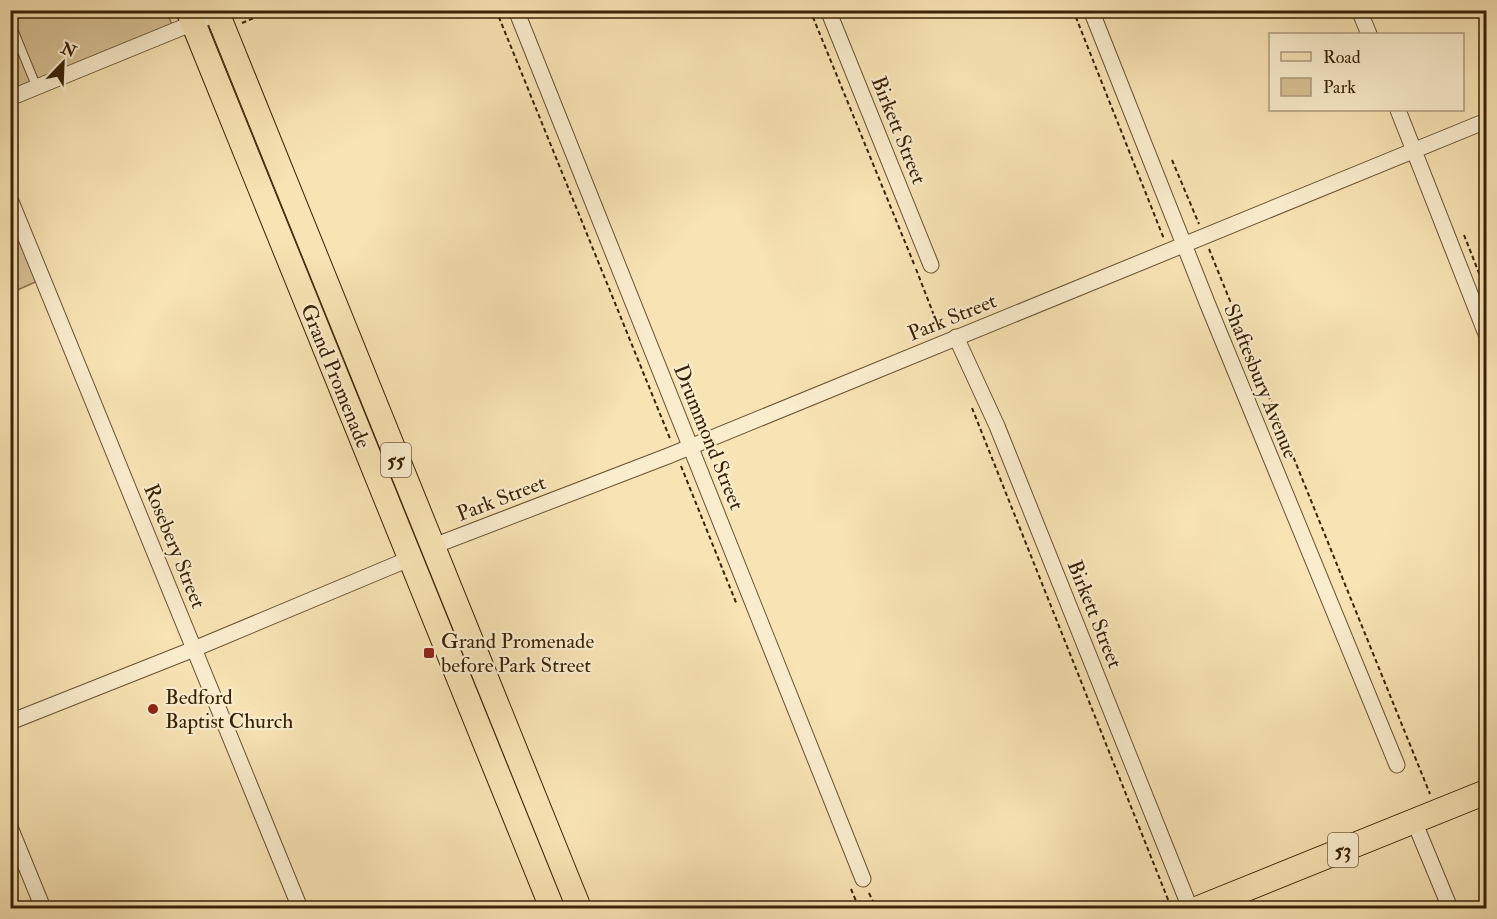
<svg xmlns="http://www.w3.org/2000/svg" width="1497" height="919" font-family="'IM FELL Double Pica',serif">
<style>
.green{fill:#d8c296;stroke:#88724e;stroke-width:1.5}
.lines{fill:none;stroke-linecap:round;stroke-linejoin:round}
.lane-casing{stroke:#695232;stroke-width:10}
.street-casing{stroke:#695232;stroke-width:17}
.primary-casing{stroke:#392206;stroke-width:26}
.path{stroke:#392206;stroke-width:2;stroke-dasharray:4.5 3;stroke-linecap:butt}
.lane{stroke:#faedce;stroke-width:8}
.street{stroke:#faedce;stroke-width:15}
.primary{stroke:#f8e3b4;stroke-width:24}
.poi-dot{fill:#8f2418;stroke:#faedce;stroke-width:2}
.labels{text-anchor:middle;stroke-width:4.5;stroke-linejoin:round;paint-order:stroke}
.shield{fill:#faedce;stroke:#735f42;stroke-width:1.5}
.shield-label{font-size:20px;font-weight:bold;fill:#392206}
.street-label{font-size:21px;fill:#392206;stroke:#faedce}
.poi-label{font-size:21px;fill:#392206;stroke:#faedce;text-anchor:start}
</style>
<rect width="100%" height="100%" fill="#f8e3b4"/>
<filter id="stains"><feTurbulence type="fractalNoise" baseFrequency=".00333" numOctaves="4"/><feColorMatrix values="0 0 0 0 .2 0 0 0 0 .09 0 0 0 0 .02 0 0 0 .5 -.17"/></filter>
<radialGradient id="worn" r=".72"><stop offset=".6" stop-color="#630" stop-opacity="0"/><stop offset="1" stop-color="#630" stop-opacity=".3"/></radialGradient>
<g class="green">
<path d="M 11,11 L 166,11 L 175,31 L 11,98 Z"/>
<path d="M 10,199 L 44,278 L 11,293 L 10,293 Z"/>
</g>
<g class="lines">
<defs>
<path id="lane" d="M 10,22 L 37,88"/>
<g id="street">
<path d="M 516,10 L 863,879"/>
<path d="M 828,10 L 931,265"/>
<path d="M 1091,10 L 1208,305 L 1397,765"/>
<path d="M 1359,10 L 1369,34"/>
<path d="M 10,98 L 225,10"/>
<path d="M 1398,110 L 1486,334"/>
<path d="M 10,199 L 300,908"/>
<path d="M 956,337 L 997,426 L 1190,908"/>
<path d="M 431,547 L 668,456 L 1486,121"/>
<path d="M 10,722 L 194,649 L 409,559"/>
<path d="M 1414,821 L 1450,908"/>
<path d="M 10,827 L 43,908"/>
</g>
<g id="primary">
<path d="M 188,10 L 552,908"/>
<path d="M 216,10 L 579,908"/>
<path d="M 1199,908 L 1486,792"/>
</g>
</defs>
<use href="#lane" class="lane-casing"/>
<use href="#street" class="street-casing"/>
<use href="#primary" class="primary-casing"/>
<g class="path">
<path d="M 496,10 L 671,441"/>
<path d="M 810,10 L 914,264"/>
<path d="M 1073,10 L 1164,239"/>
<path d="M 242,23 L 273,10"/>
<path d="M 1172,160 L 1199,224"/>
<path d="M 1464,235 L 1486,291"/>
<path d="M 1209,249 L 1430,794"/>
<path d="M 916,269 L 940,331"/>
<path d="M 972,408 L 1169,902"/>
<path d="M 681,466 L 737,605"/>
<path d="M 851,889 L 859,908"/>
<path d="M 869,893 L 876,908"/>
<path d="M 1152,908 L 1168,902"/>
</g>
<use href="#lane" class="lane"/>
<use href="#street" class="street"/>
<use href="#primary" class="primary"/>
</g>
<g class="poi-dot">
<rect x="423" y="647" width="12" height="12" rx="3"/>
<circle cx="153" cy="709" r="6"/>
</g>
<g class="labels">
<g class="shield">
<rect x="381" y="443" width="30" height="34" rx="4.5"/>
<rect x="1328" y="833" width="30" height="34" rx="4.5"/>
</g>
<g class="shield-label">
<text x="396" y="467">55</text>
<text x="1343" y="857">53</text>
</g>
<g class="street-label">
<text transform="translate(899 130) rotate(68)" y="7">Birkett Street</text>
<text transform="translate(952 317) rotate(-22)" y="7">Park Street</text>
<text transform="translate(336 376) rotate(68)" y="7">Grand Promenade</text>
<text transform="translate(1261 381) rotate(68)" y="7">Shaftesbury Avenue</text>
<text transform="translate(709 437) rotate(68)" y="7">Drummond Street</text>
<text transform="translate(501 498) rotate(-21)" y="7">Park Street</text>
<text transform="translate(175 546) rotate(68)" y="7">Rosebery Street</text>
<text transform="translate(1095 614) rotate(68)" y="7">Birkett Street</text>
</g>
<g class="poi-label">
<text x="441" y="648">Grand Promenade<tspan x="441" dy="24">before Park Street</tspan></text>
<text x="165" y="704">Bedford<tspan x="165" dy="24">Baptist Church</tspan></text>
</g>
</g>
<rect width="1497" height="919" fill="none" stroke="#f8e3b4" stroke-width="36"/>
<rect x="12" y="12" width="1473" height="895" fill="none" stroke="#392206" stroke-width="3"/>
<rect x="18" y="18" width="1461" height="883" fill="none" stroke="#392206" stroke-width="1.5"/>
<rect x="1269" y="33" width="195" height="78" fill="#faedce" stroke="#ad9c7e" stroke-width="1.5"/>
<rect x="1281" y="52" width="30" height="9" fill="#f8e3b4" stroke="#ad9c7e" stroke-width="1.5"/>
<text x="1323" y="63" font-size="18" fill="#392206">Road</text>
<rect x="1281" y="78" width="30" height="18" fill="#d8c296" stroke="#ad9c7e" stroke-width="1.5"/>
<text x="1323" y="93" font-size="18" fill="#392206">Park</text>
<g transform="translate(63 63) rotate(23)" stroke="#faedce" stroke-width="4.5" paint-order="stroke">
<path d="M0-4.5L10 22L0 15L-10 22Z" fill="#392206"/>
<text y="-9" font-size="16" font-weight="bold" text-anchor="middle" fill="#392206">N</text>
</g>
<rect width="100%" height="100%" filter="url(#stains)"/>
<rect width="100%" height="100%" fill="url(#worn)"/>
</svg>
